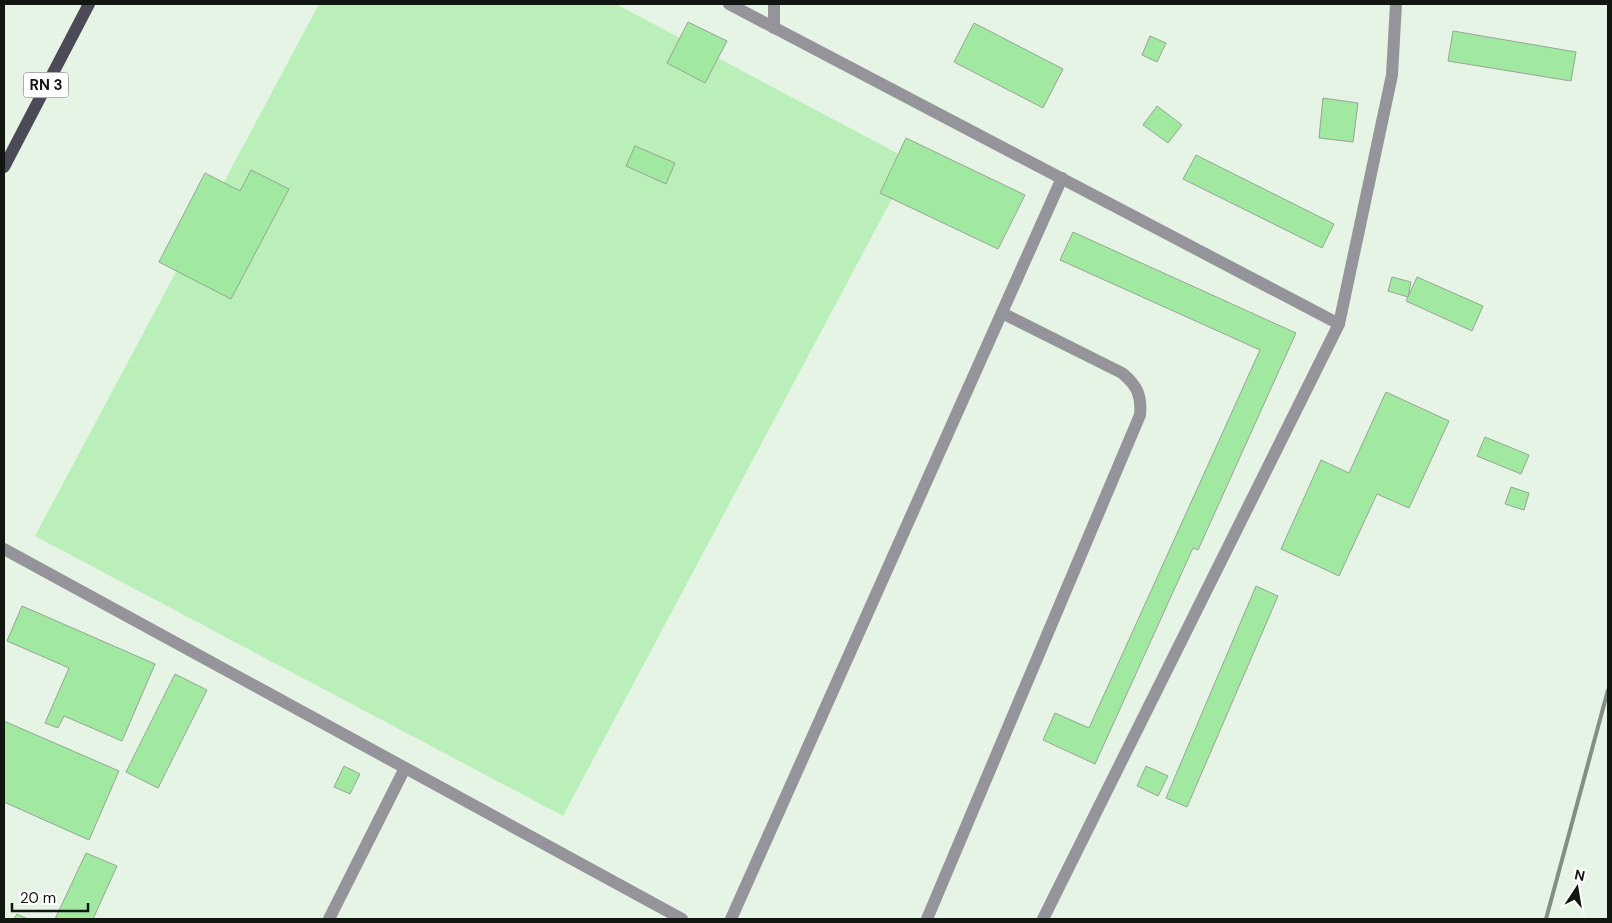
<svg xmlns="http://www.w3.org/2000/svg" width="1612" height="923" font-family="'DM Sans',sans-serif">
<style>
.green{fill:#bbefb9}
.building{fill:#a1e8a0;stroke:#97a596}
.lines{fill:none;stroke-linecap:round;stroke-linejoin:round}
.minor{stroke:#95949b;stroke-width:12}
.major{stroke:#4c4a57;stroke-width:12}
.rail{stroke:#848e83;stroke-width:4}
.labels{text-anchor:middle;stroke-width:4;stroke-linejoin:round;paint-order:stroke}
.shield{fill:#fff;stroke:#585c58;stroke-width:1}
.shield-label{font-size:15px;font-weight:bold;fill:#111611}
</style>
<rect width="100%" height="100%" fill="#e6f4e5"/>
<path class="green" d="M 319,4 L 616,4 L 912,161 L 563,816 L 35,536 Z"/>
<g class="building">
<path d="M 688,22 L 727,41 L 705,83 L 667,63 Z"/>
<path d="M 974,23 L 1063,69 L 1043,108 L 954,62 Z"/>
<path d="M 1453,31 L 1576,52 L 1571,81 L 1448,61 Z"/>
<path d="M 1150,36 L 1166,43 L 1157,62 L 1142,55 Z"/>
<path d="M 1323,98 L 1358,103 L 1353,142 L 1319,138 Z"/>
<path d="M 1157,106 L 1182,125 L 1168,143 L 1143,125 Z"/>
<path d="M 906,138 L 1025,195 L 998,249 L 880,193 Z"/>
<path d="M 635,146 L 675,163 L 666,184 L 626,166 Z"/>
<path d="M 1196,155 L 1334,224 L 1322,248 L 1183,179 Z"/>
<path d="M 251,170 L 289,189 L 231,299 L 159,262 L 205,173 L 240,191 Z"/>
<path d="M 1073,232 L 1296,333 L 1198,550 L 1193,548 L 1095,764 L 1043,740 L 1055,713 L 1089,728 L 1260,350 L 1060,260 Z"/>
<path d="M 1392,277 L 1411,282 L 1408,297 L 1388,291 Z"/>
<path d="M 1417,277 L 1483,306 L 1472,331 L 1406,301 Z"/>
<path d="M 1386,392 L 1449,421 L 1409,508 L 1377,494 L 1339,576 L 1281,549 L 1321,460 L 1349,473 Z"/>
<path d="M 1485,437 L 1529,455 L 1521,474 L 1477,456 Z"/>
<path d="M 1511,487 L 1529,493 L 1524,510 L 1505,504 Z"/>
<path d="M 1256,586 L 1278,596 L 1187,807 L 1166,798 Z"/>
<path d="M 22,606 L 155,664 L 122,741 L 64,716 L 58,728 L 45,723 L 69,668 L 7,641 Z"/>
<path d="M 175,674 L 207,690 L 158,788 L 126,772 Z"/>
<path d="M 4,721 L 119,771 L 89,840 L 4,802 Z"/>
<path d="M 344,766 L 360,774 L 350,794 L 334,787 Z"/>
<path d="M 1146,766 L 1168,776 L 1158,796 L 1137,786 Z"/>
<path d="M 86,853 L 117,866 L 93,919 L 55,919 Z"/>
<path d="M 17,914 L 28,919 L 14,919 Z"/>
</g>
<g class="lines">
<g class="minor">
<path d="M 729,4 L 1339,324"/>
<path d="M 774,28 L 774,4"/>
<path d="M 4,549 L 682,919"/>
<path d="M 329,919 L 405,768"/>
<path d="M 731,919 L 1062,178"/>
<path d="M 927,919 L 1140,415 C 1142,396 1137,385 1122,373 L 1002,313"/>
<path d="M 1043,919 L 1339,324 L 1392,75 L 1396,4"/>
</g>
<path class="major" d="M 4,167 L 89,4"/>
<path class="rail" d="M 1546,919 L 1608,690"/>
</g>
<g class="labels">
<rect class="shield" x="23.5" y="72.5" width="45" height="25" rx="4"/>
<g class="shield-label">
<text x="46" y="90">RN 3</text>
</g>
</g>
<rect width="1612" height="923" fill="none" stroke="#111611" stroke-width="10"/>
<g transform="translate(1577 888) rotate(12)" stroke="#ffffff" stroke-width="4" paint-order="stroke">
<path d="M0-4L9 19L0 12L-9 19Z" fill="#111611"/>
<text y="-8" font-size="14" font-weight="bold" text-anchor="middle" fill="#111611">N</text>
</g>
<path d="M12 903v8h76v-8" fill="none" stroke="#111611" stroke-width="2.5"/>
<text x="20" y="903" font-size="15" fill="#111611" stroke="#ffffff" stroke-width="4" paint-order="stroke">20 m</text>
</svg>
